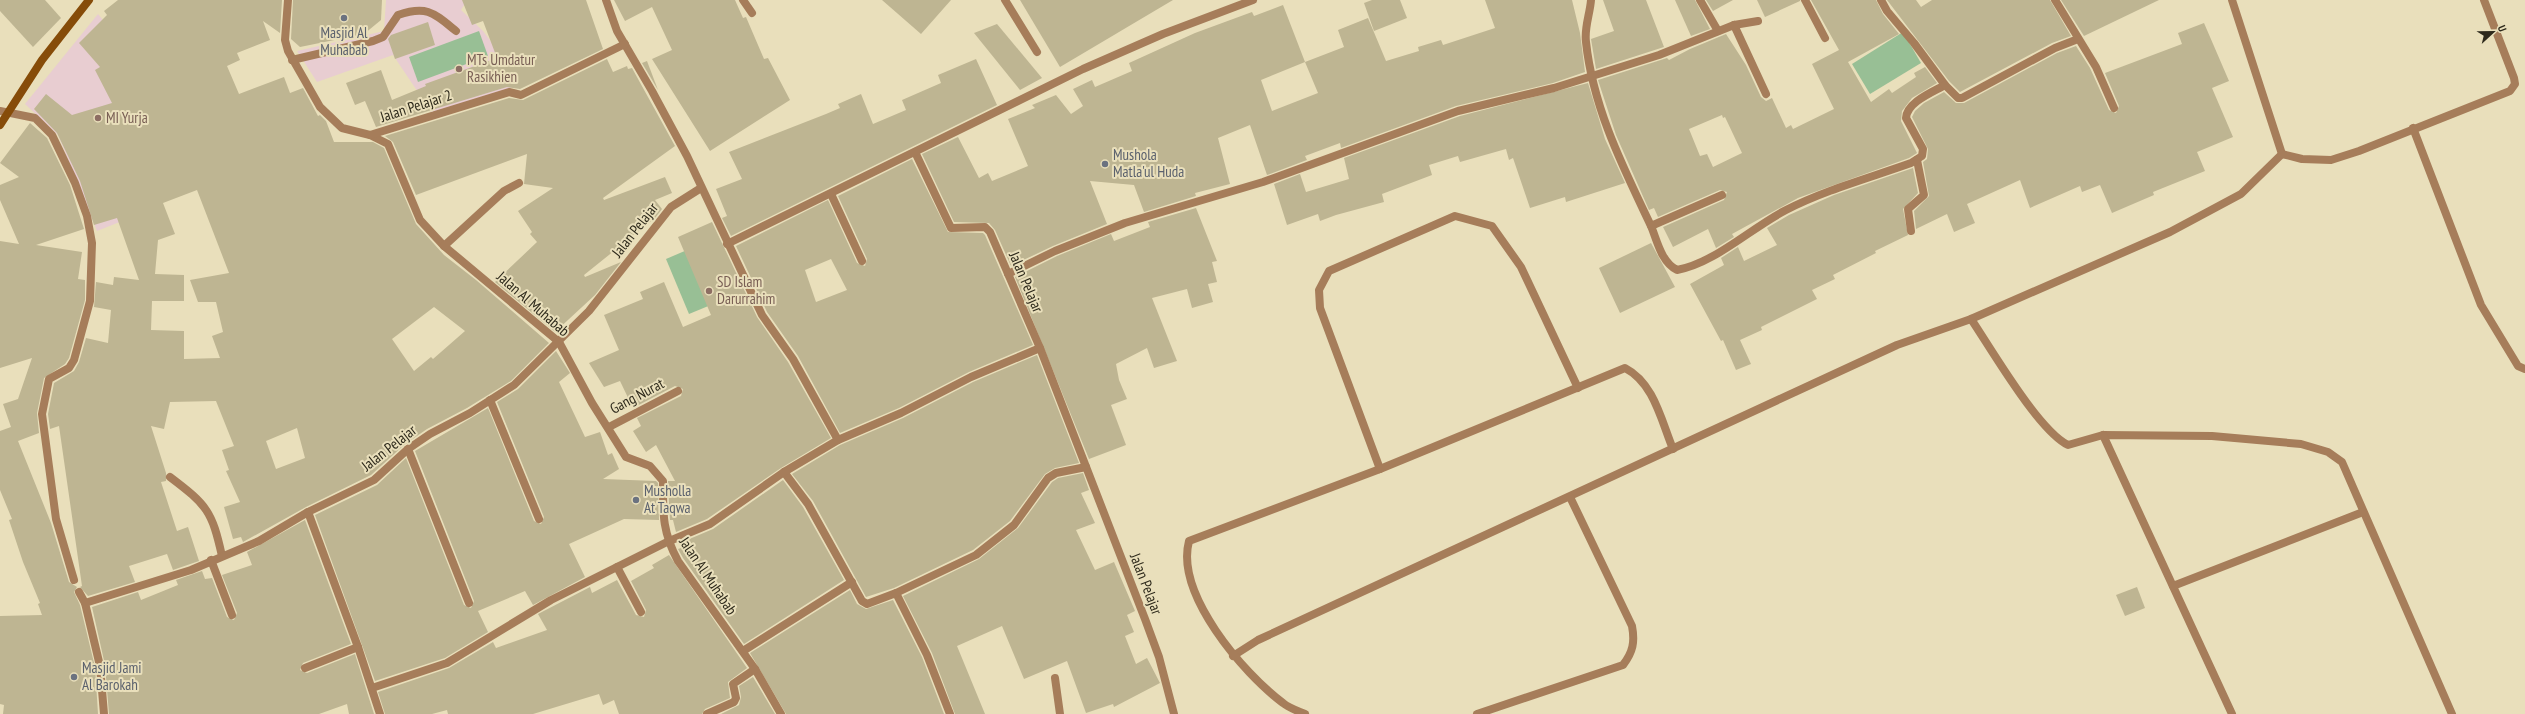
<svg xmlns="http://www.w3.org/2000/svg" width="2525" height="714" font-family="'PT Sans Narrow',sans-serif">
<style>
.education{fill:#e8cdd1}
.green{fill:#98bf95}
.building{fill:#beb592;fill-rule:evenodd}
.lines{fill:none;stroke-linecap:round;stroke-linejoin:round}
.lane{stroke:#a67d5a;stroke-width:8}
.street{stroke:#a67d5a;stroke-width:8}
.secondary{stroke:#864c09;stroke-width:8}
.worship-dot{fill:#6b7280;stroke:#e9dfbb;stroke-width:1.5}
.education-dot{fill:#8d6e63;stroke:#e9dfbb;stroke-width:1.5}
.labels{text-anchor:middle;stroke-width:4;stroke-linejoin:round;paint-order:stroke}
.worship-label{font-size:15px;fill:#5b616d;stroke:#e9dfbb;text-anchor:start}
.education-label{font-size:15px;fill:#785e54;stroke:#e9dfbb;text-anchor:start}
.street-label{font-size:15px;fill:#2d291b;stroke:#e9dfbb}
</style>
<rect width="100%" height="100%" fill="#e9dfbb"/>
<g class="education">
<path d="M 386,0 L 467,0 L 461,10 L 483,31 L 523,84 L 432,113 L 393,55 L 317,82 L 297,51 L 384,31 Z"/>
<path d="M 98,14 L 127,49 L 155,208 L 97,231 L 58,135 L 25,104 Z"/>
</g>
<g class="green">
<path d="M 479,31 L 488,56 L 418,82 L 409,57 Z"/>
<path d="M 1903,32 L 1921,63 L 1870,94 L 1852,64 Z"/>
<path d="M 694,247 L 718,302 L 689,314 L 666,259 Z"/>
</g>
<g class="building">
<path d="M 0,0 L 45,0 L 61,18 L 33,47 L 0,11 Z"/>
<path d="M 118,0 L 282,0 L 280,33 L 263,21 L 270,40 L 237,53 L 240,60 L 227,66 L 239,94 L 284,77 L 290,93 L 303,88 L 318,116 L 320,115 L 326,121 L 334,142 L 373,142 L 384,148 L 416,224 L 444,255 L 476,280 L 549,343 L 511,381 L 467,408 L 427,429 L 404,445 L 371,475 L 306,507 L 243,542 L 241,537 L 233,539 L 224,507 L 240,502 L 226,471 L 229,470 L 222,450 L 234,446 L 216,401 L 170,402 L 164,429 L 151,426 L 166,473 L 166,481 L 161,482 L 177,531 L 188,527 L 199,561 L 173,570 L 167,554 L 129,566 L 135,582 L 88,596 L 80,587 L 82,586 L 59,426 L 50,429 L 48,414 L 54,383 L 74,371 L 79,362 L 86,338 L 108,343 L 111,310 L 94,307 L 96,282 L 113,285 L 114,277 L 139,280 L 117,218 L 94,225 L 80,181 L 57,133 L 34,109 L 46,94 L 72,115 L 112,103 L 95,70 L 100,67 L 79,43 L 107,15 L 104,11 ZM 197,190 L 229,273 L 190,280 L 198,302 L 216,302 L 223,332 L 212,336 L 220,358 L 184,359 L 184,331 L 151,330 L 152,301 L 184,301 L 184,275 L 155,274 L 158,240 L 175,234 L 163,203 ZM 434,307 L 465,331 L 433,359 L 431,357 L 414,371 L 392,339 ZM 297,428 L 305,458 L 276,469 L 266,441 Z"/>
<path d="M 293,0 L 382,0 L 381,20 L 364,34 L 300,47 L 291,39 Z"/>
<path d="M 462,0 L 586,0 L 603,49 L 520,89 L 507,87 L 376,127 L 365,101 L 355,105 L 346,83 L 381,70 L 392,100 L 426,86 L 425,84 L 497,58 L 483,21 L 472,25 Z"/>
<path d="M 614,0 L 735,0 L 743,18 L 746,17 L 764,59 L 768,58 L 790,100 L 710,151 L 652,59 L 672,50 L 652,7 L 625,21 Z"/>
<path d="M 882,0 L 951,0 L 921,34 Z"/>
<path d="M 1020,0 L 1173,0 L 1060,67 Z"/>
<path d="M 1372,0 L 1400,0 L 1407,18 L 1374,31 L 1364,3 Z"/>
<path d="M 1485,0 L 1572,0 L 1580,33 L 1585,72 L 1553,83 L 1456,106 L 1341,148 L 1340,143 L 1305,156 L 1307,160 L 1267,175 L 1250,125 L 1218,138 L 1230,184 L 1195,193 L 1196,196 L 1144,212 L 1134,185 L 1090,181 L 1107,224 L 1053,246 L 1011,266 L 995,230 L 989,223 L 954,222 L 922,154 L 958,137 L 979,178 L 988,173 L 992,181 L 1028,166 L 1008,119 L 1035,108 L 1032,105 L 1056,95 L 1071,114 L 1083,106 L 1073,89 L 1092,80 L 1095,87 L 1132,71 L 1129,63 L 1195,33 L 1252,12 L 1254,16 L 1283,5 L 1305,62 L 1261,80 L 1272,111 L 1318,93 L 1305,62 L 1344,47 L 1338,30 L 1368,18 L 1386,61 L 1419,51 L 1418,47 L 1441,40 L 1443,45 L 1495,28 Z"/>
<path d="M 1603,0 L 1646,0 L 1664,47 L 1596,69 L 1591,39 L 1614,31 Z"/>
<path d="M 1675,0 L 1695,0 L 1710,29 L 1691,36 Z"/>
<path d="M 1706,0 L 1733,0 L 1713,11 Z"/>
<path d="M 1757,0 L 1800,0 L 1800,1 L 1765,17 Z"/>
<path d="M 1811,0 L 1876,0 L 1883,14 L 1899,34 L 1848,62 L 1871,102 L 1889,89 L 1892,93 L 1916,77 L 1914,73 L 1925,67 L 1937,83 L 1912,98 L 1902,111 L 1901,121 L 1917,153 L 1909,158 L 1798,198 L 1732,234 L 1734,237 L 1716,248 L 1708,229 L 1673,247 L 1663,227 L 1724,200 L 1727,192 L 1720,190 L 1658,217 L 1654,208 L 1649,210 L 1616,135 L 1598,80 L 1667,58 L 1669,60 L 1690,49 L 1726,34 L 1746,65 L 1761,97 L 1766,101 L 1772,98 L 1786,128 L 1791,125 L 1793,129 L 1834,109 L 1812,64 L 1839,50 ZM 1722,115 L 1723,118 L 1725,117 L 1742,153 L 1713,167 L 1707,154 L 1700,156 L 1689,129 Z"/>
<path d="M 1887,0 L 1916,0 L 1921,7 L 1932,0 L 2050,0 L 2071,36 L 2052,43 L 1960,92 L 1949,81 Z"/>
<path d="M 2061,0 L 2159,0 L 2084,36 Z"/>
<path d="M 428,22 L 435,45 L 395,59 L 388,39 L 391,35 Z"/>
<path d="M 2204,23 L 2229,81 L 2212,88 L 2233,137 L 2197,152 L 2205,171 L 2153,192 L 2154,195 L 2112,213 L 2100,185 L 2082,192 L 2080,186 L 2030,208 L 2020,180 L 1967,204 L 1975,223 L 1954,232 L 1947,214 L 1916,229 L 1914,211 L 1929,196 L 1923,162 L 1927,159 L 1928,149 L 1912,117 L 1915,111 L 1924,103 L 1944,92 L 1956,103 L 1964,103 L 2057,53 L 2076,46 L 2090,68 L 2109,110 L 2116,113 L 2119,106 L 2105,73 L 2182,44 L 2178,33 Z"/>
<path d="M 997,24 L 1042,78 L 1020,90 L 974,33 Z"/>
<path d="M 607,59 L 613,72 L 627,66 L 628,69 L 632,68 L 675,146 L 603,198 L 604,200 L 665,177 L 672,193 L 655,200 L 662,209 L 655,218 L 584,275 L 585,277 L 621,262 L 595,295 L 555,332 L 495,282 L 537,242 L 530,234 L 532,232 L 518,211 L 553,188 L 524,184 L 527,154 L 416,195 L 393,142 L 385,136 L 509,98 L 523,100 Z"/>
<path d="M 976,59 L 997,105 L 731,236 L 722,218 L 727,216 L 716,189 L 742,179 L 729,152 L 826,114 L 840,108 L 838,104 L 861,94 L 873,124 L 906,110 L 902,100 L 941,83 L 938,75 Z"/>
<path d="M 647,61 L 658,90 L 642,63 Z"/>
<path d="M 1588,83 L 1605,139 L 1625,183 L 1566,202 L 1565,197 L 1530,208 L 1513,158 L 1509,160 L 1506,149 L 1460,162 L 1458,156 L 1429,165 L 1432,175 L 1382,194 L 1384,202 L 1336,215 L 1320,221 L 1318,214 L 1287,225 L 1274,184 L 1300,174 L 1306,192 L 1349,179 L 1344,158 L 1460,116 Z"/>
<path d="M 30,123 L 47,138 L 70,185 L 84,229 L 36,245 L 82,252 L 78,279 L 85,280 L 85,300 L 69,358 L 65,364 L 44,378 L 37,413 L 39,433 L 18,441 L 51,523 L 69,582 L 77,587 L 74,592 L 80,605 L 95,667 L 98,714 L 3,714 L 4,705 L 0,704 L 0,616 L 42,615 L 38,604 L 40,603 L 23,562 L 9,520 L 12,519 L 0,490 L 0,431 L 11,427 L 3,404 L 18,399 L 32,358 L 0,368 L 0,241 L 19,244 L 0,200 L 0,185 L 19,177 L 0,163 Z"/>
<path d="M 912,159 L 948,232 L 983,233 L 985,235 L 1033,345 L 969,372 L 899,408 L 840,433 L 798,356 L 767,312 L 736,246 L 828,200 L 857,263 L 865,266 L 867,259 L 838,196 ZM 831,259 L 847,290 L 816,302 L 805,270 Z"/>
<path d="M 1913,168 L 1918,193 L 1903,209 L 1908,235 L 1875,251 L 1876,253 L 1833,275 L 1835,279 L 1812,290 L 1817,299 L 1761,327 L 1762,330 L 1740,340 L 1751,364 L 1736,370 L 1723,340 L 1721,341 L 1690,284 L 1724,265 L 1721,258 L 1738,247 L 1744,261 L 1777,245 L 1767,228 L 1789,215 L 1834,195 Z"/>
<path d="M 1196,208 L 1217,261 L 1212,262 L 1217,282 L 1208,284 L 1213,302 L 1192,308 L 1187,289 L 1152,298 L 1177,361 L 1154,368 L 1147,348 L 1116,364 L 1119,380 L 1127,399 L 1111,405 L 1126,445 L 1089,459 L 1015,277 L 1057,256 L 1111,234 L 1114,241 L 1150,227 L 1148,222 Z"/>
<path d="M 712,222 L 757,317 L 788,362 L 831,438 L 781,468 L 707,519 L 676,532 L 673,520 L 670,520 L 669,503 L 668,481 L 675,481 L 656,445 L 646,452 L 633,431 L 641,426 L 637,418 L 681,396 L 683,389 L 675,386 L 633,408 L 620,381 L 604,387 L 589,363 L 619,350 L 604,315 L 643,299 L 640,292 L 664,282 L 683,327 L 711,315 L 678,237 Z"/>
<path d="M 1651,243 L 1675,287 L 1620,313 L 1599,268 Z"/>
<path d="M 556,351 L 570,373 L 559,382 L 585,437 L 600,432 L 608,455 L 612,453 L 619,469 L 603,479 L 656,481 L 658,483 L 659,520 L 624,519 L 569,544 L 585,577 L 533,605 L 525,591 L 478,611 L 488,632 L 445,658 L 375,681 L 315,515 L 377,485 L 406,458 L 464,605 L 471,608 L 474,601 L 415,451 L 488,408 L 534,521 L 541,524 L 544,517 L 497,402 L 518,389 Z"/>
<path d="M 1037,355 L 1079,463 L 1055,468 L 1045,474 L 1010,521 L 973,550 L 894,588 L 866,597 L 813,501 L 792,474 L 840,445 L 903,418 L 973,382 Z"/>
<path d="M 1083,473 L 1089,490 L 1081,493 L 1095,523 L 1076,530 L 1095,570 L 1114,562 L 1135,611 L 1127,615 L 1134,632 L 1125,636 L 1136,664 L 1147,658 L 1160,683 L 1114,707 L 1113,704 L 1086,713 L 1067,661 L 1024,679 L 1002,626 L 957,646 L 985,714 L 955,714 L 932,653 L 903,596 L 979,559 L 1018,528 L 1052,482 L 1058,478 Z"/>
<path d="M 783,480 L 803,507 L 844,580 L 744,644 L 683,558 L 678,549 L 681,548 L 680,543 L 713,529 Z"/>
<path d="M 305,520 L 351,644 L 303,663 L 300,670 L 307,673 L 355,654 L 374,714 L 349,714 L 347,704 L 319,714 L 109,714 L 105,665 L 92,607 L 138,592 L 141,600 L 178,585 L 176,580 L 202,571 L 205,579 L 212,578 L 227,617 L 234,620 L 237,613 L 222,575 L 252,565 L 247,552 Z"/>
<path d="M 669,555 L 747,668 L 728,682 L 730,698 L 705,709 L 702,714 L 619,714 L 614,700 L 603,705 L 599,694 L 533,714 L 448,714 L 447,710 L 432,714 L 385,714 L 378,692 L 449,668 L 493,642 L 496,648 L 547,630 L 538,614 L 590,587 L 592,593 L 617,580 L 636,615 L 644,617 L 646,610 L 631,581 L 654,568 L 652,565 Z"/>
<path d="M 2137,587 L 2145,608 L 2125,616 L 2116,595 Z"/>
<path d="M 850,590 L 857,604 L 866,609 L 893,600 L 922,657 L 944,714 L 786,714 L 750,653 Z"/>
<path d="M 753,677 L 775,714 L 721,714 L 739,705 L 741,697 L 739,686 Z"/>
</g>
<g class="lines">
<g class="lane">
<path d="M 1005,0 L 1037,52"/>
<path d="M 2232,0 L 2282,154 L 2302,159 L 2331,160 L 2359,151 L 2510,91 L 2515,84 L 2514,78 L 2484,0"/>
<path d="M 2413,128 L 2481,305 L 2518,366 L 2525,369"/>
<path d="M 1971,319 C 1992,350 2038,430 2068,445 L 2103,435 L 2212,436 L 2301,444 L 2328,452 L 2342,462 L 2452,714"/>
<path d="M 2103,435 L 2232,714"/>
<path d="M 1380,469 L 1320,308 L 1319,290 L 1329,271 L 1455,216 L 1492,226 L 1521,267 L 1578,388"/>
<path d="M 2173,586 L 2363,512"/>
<path d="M 1233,656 L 1258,640 L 1897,345 L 1971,319 L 2170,232 L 2241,194 L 2282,154"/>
<path d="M 1055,678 L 1060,714"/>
<path d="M 1305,714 C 1298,711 1289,708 1283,703 C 1243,673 1175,594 1189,541 L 1380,469 L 1625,368 C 1654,383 1661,420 1673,449"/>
<path d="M 1477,714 L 1623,665 C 1633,652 1635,642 1632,626 L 1570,497"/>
</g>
<g class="street">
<path d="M 288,0 L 285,40 L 288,51 L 320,107 L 342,128 L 370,135 L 388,144 L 420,220 L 444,246 L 559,342 L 592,403 L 626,457 L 650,466 L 663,481 C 663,513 662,532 678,561 L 755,669 L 781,714"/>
<path d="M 606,0 L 617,31 L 652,91 L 687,156 L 762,315 L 793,359 L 838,440"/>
<path d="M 743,0 L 752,13"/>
<path d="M 1591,0 C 1590,14 1584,28 1586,42 C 1593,108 1623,167 1651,226 C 1657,240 1661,262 1677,270 C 1715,263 1751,228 1786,210 C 1825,190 1869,178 1911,163 L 1922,156 L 1923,149 L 1906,118 C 1907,102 1933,92 1945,85 L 1914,43 L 1887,11 L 1881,0"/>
<path d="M 1700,0 L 1718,31"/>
<path d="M 1805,0 L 1825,38"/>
<path d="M 2055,0 L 2096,67 L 2114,108"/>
<path d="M 1734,25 L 1766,94"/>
<path d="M 292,60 L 373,41 L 383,37 L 398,15 C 427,5 434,13 456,31"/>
<path d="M 1945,85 L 1958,98 L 1962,98 L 2055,48 L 2078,39"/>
<path d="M 0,111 L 35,118 L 52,135 L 75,183 L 87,216 L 92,243 L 90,301 L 74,360 L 69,368 L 49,379 L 42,414 L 56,519 L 74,580"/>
<path d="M 370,135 L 509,92 L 521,95 L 625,44"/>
<path d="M 915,152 L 951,228 L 985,227 L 990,232 L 1040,348 L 1145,619 L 1159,657 L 1174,714"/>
<path d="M 831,194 L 862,261"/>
<path d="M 1651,226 L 1722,195"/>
<path d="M 1911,231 L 1908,209 L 1924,195 L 1917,160"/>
<path d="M 727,244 L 1083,69 L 1163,34 L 1253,0"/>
<path d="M 444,246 L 504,191 L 519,183"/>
<path d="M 1008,274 L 1055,251 L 1125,223 L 1263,182 L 1458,111 L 1554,88 L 1659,55 L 1734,25 L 1758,21"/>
<path d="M 490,400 L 539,519"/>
<path d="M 609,427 L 678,391"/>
<path d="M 408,449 L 469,603"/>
<path d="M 784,472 L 808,504 L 862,601 L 867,604 L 896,593 L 927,655 L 950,714"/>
<path d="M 170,477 C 207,505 212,511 222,556"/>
<path d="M 308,512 L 358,647 L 380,714"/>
<path d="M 211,560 L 232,615"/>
<path d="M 617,567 L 641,612"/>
<path d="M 79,592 L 85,603"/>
<path d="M 896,593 L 976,555 L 1014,525 L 1048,478 L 1056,473 L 1086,467"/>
<path d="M 743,651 L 852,582"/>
<path d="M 305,668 L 358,647"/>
<path d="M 372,688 L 447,663 L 551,600 L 667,542 L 710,524 L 784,472 L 838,440 L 901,413 L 971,377 L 1040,348"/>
<path d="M 104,714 L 100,666 L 85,603 L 191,570 L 259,541 L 308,512 L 374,480 L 408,449 L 430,434 L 470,413 L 514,385 L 589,311 L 671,207 L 701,188"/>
<path d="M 707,714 L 734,702 L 736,698 L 733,684 L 755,669"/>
</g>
<path class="secondary" d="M 0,125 L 42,60 L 89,0"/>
</g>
<g class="worship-dot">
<circle cx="344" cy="18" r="4"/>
<circle cx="1105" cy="164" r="4"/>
<circle cx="636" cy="500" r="4"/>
<circle cx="74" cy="677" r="4"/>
</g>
<g class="education-dot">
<circle cx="459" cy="69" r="4"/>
<circle cx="98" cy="118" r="4"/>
<circle cx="709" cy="291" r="4"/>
</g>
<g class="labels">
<g class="worship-label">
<text x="344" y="38" text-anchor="middle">Masjid Al<tspan x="344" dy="17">Muhabab</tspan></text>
<text x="1113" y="160">Mushola<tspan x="1113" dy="17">Matla'ul Huda</tspan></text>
<text x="644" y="496">Musholla<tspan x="644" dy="17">At Taqwa</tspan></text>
<text x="82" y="673">Masjid Jami<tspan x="82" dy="17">Al Barokah</tspan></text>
</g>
<g class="education-label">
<text x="467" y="65">MTs Umdatur<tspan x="467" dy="17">Rasikhien</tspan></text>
<text x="106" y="123">MI Yurja</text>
<text x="717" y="287">SD Islam<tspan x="717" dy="17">Darurrahim</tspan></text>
</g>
<g class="street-label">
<text transform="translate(416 106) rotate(-18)" y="5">Jalan Pelajar 2</text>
<text transform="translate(635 230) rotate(-52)" y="5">Jalan Pelajar</text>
<text transform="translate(1026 282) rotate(67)" y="5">Jalan Pelajar</text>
<text transform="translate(533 304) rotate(41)" y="5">Jalan Al Muhabab</text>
<text transform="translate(637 396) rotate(-28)" y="5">Gang Nurat</text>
<text transform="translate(389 448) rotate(-38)" y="5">Jalan Pelajar</text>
<text transform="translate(708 576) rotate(56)" y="5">Jalan Al Muhabab</text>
<text transform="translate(1146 584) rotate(69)" y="5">Jalan Pelajar</text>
</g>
</g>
<g transform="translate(2493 32) rotate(68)" stroke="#e9dfbb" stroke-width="3" paint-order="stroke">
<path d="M0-3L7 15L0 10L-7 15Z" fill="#2d291b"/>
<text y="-6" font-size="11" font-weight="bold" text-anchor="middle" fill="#2d291b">U</text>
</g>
</svg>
